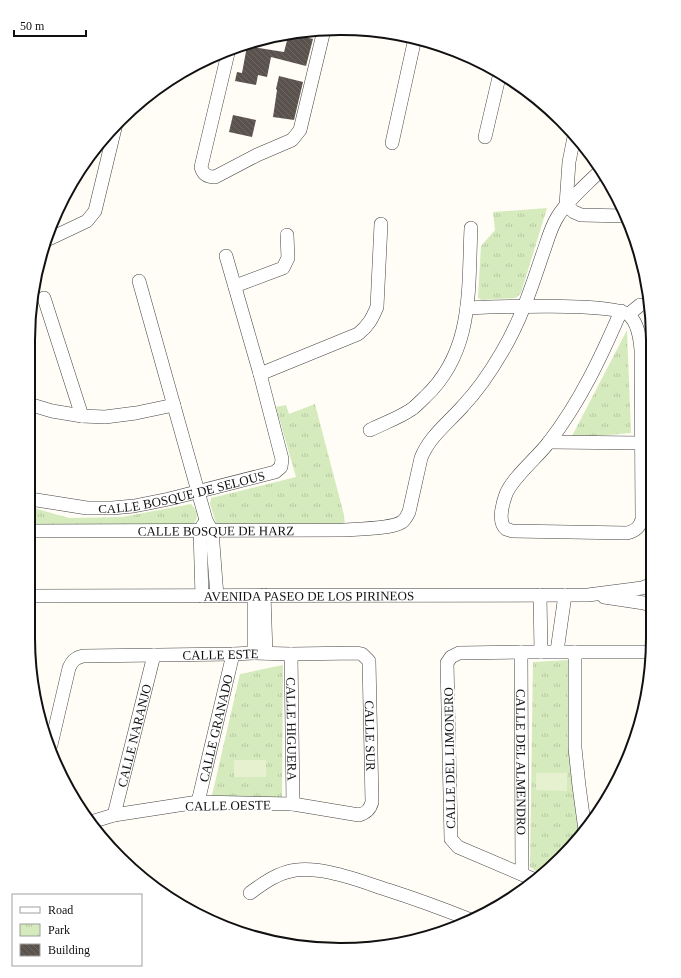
<svg xmlns="http://www.w3.org/2000/svg" width="681" height="978" font-family="'Times New Roman',serif">
<style>
.park{fill:url(#park-tufts)}
.pitch{fill:#e6f2cf}
.building{fill:url(#building-back-hatch)}
.lines{fill:none;stroke-linecap:round;stroke-linejoin:round}
.minor-casing{stroke:#444;stroke-width:14}
.minor{stroke:#fff;stroke-width:13}
.labels{text-anchor:middle;stroke-width:4;stroke-linejoin:round;paint-order:stroke}
.street-label{font-size:13px;fill:#111;stroke:#fff}
.rim{fill:none;stroke:#111;stroke-width:2}
</style>
<defs>
<pattern id="park-tufts" width="24" height="20" patternUnits="userSpaceOnUse"><rect width="24" height="20" fill="#d5ebbd"/><path d="M3 7l-1-3M5 7V3M7 7l1-3M15 17l-1-3M17 17v-4M19 17l1-3" fill="none" stroke="#b6c8a1"/></pattern>
<pattern id="building-back-hatch" width="6" height="6" patternUnits="userSpaceOnUse"><rect width="6" height="6" fill="#5a524d"/><path d="M-1 5l2 2M0 0l6 6M5-1l2 2" fill="none" stroke="#6d6662"/></pattern>
</defs>
<rect width="100%" height="100%" fill="#fffdf5"/>
<g class="park">
<path d="M 547,208 L 521,293 L 516,298 L 482,300 L 478,298 L 481,246 L 495,230 L 493,212 Z"/>
<path d="M 627,330 L 631,433 L 571,438 Z"/>
<path d="M 315,404 L 344,515 L 345,527 L 217,526 L 210,504 L 211,498 L 296,477 L 276,407 L 286,405 L 289,414 Z"/>
<path d="M 191,504 C 197,511 199,516 194,524 L 30,525 L 30,507 L 69,518 L 122,517 Z"/>
<path d="M 568,660 L 572,664 L 581,834 L 561,859 L 540,874 L 530,867 L 533,662 Z"/>
<path d="M 283,665 L 282,802 L 210,804 L 240,674 Z"/>
</g>
<g class="pitch">
<rect x="234" y="760" width="32" height="17"/>
<path d="M 536,773 L 567,773 L 567,791 L 536,790 Z"/>
</g>
<g class="building">
<path d="M 289,33 L 313,39 L 306,66 L 271,57 L 267,77 L 258,75 L 256,85 L 235,81 L 237,72 L 242,73 L 247,46 L 284,52 Z"/>
<path d="M 279,76 L 303,82 L 294,120 L 273,117 L 277,90 L 276,89 Z"/>
<path d="M 233,115 L 256,120 L 252,137 L 229,132 Z"/>
</g>
<g class="lines">
<defs>
<g id="minor">
<path d="M 229,49 L 201,167 C 203,175 207,177 215,177 L 257,155 L 292,140 L 300,130 L 324,30"/>
<path d="M 485,137 L 500,73"/>
<path d="M 574,137 L 569,162 L 566,205 L 574,212 L 581,215 L 625,216"/>
<path d="M 392,143 L 415,38"/>
<path d="M 49,239 L 87,221 L 95,211 L 116,124"/>
<path d="M 139,281 L 206,520 L 212,531 L 217,596"/>
<path d="M 235,286 L 283,268 L 288,258 L 287,235"/>
<path d="M 44,298 L 82,416"/>
<path d="M 467,308 C 491,307 616,302 629,315 C 638,323 640,338 641,350 L 642,519 C 640,527 636,531 627,533 L 512,531 C 510,530 508,530 506,529 C 497,522 503,502 506,494 C 513,477 538,457 549,442 C 580,402 601,357 621,311"/>
<path d="M 629,314 L 640,305"/>
<path d="M 260,374 L 358,334 C 368,326 372,319 377,307 L 381,224"/>
<path d="M 32,405 L 52,411 L 82,416 L 105,417 L 136,413 L 174,405"/>
<path d="M 370,430 C 384,423 399,418 412,409 C 416,406 421,401 425,397 C 474,351 468,289 471,228"/>
<path d="M 549,442 L 642,443"/>
<path id="s1" d="M 30,499 L 87,508 L 112,508 L 134,506 L 169,499 L 275,472 L 281,467 L 282,459 L 260,374 L 226,256"/>
<path id="s2" d="M 30,531 L 343,530 C 357,529 391,529 402,522 C 405,520 407,516 409,512 L 421,458 C 429,437 448,423 463,406 C 478,390 491,371 502,352 C 520,322 531,289 542,256 C 547,243 550,228 558,216 C 568,200 585,186 599,172"/>
<path d="M 264,595 L 266,653"/>
<path d="M 540,595 L 541,652"/>
<path id="s3" d="M 29,596 L 588,595 L 642,588 L 652,584"/>
<path d="M 202,596 L 200,531 L 203,525"/>
<path d="M 254,596 L 254,653"/>
<path d="M 604,597 L 644,603 L 652,606"/>
<path d="M 557,651 L 565,595"/>
<path id="s4" d="M 521,652 L 522,873"/>
<path d="M 575,652 L 575,748 L 579,786 L 585,830"/>
<path id="s5" d="M 291,654 L 293,804"/>
<path id="s6" d="M 51,745 L 69,668 C 72,661 75,658 83,656 L 233,654 L 254,653 L 291,654 L 357,653 L 362,654 L 369,661 L 372,802 C 370,810 366,813 359,815 L 293,804 L 198,802 L 114,815 L 91,822"/>
<path id="s7" d="M 198,802 L 233,654"/>
<path id="s8" d="M 114,815 L 154,655"/>
<path d="M 533,879 L 458,847 L 451,839 L 447,663 L 451,657 L 459,653 L 521,652 L 652,652"/>
<path d="M 250,893 C 261,885 273,876 287,872 C 316,863 360,881 388,890 C 416,899 443,909 471,920"/>
</g>
</defs>
<use href="#minor" class="minor-casing"/>
<use href="#minor" class="minor"/>
</g>
<g class="labels">
<g class="street-label">
<text dy="5" stroke="none"><textPath href="#s1" startOffset="154">CALLE BOSQUE DE SELOUS</textPath></text>
<text dy="5" stroke="none"><textPath href="#s2" startOffset="186">CALLE BOSQUE DE HARZ</textPath></text>
<text dy="5" stroke="none"><textPath href="#s3" startOffset="280">AVENIDA PASEO DE LOS PIRINEOS</textPath></text>
<text dy="5" stroke="none"><textPath href="#s6" startOffset="236">CALLE ESTE</textPath></text>
<text dy="5" stroke="none"><textPath href="#s7" startOffset="76">CALLE GRANADO</textPath></text>
<text dy="5" stroke="none"><textPath href="#s5" startOffset="75">CALLE HIGUERA</textPath></text>
<text dy="5" stroke="none"><textPath href="#s8" startOffset="82">CALLE NARANJO</textPath></text>
<text dy="5" stroke="none"><textPath href="#s6" startOffset="462">CALLE SUR</textPath></text>
<text transform="translate(449 758) rotate(-91)" y="5">CALLE DEL LIMONERO</text>
<text dy="5" stroke="none"><textPath href="#s4" startOffset="110">CALLE DEL ALMENDRO</textPath></text>
<text transform="translate(228 805) rotate(-1)" y="5">CALLE OESTE</text>
</g>
</g>
<path d="M0 0H681V978H0ZM340 35H341A305 305 0 0 1 646 340V638A305 305 0 0 1 341 943H340A305 305 0 0 1 35 638V340A305 305 0 0 1 340 35Z" fill="#fff" fill-rule="evenodd"/>
<path class="rim" d="M340 35H341A305 305 0 0 1 646 340V638A305 305 0 0 1 341 943H340A305 305 0 0 1 35 638V340A305 305 0 0 1 340 35Z"/>
<rect x="12" y="894" width="130" height="72" fill="#ffffff" stroke="#a0a0a0"/>
<rect x="20" y="907" width="20" height="6" fill="#ffffff" stroke="#a0a0a0"/>
<text x="48" y="914" font-size="12" fill="#111111">Road</text>
<rect x="20" y="924" width="20" height="12" fill="url(#park-tufts)" stroke="#a0a0a0"/>
<text x="48" y="934" font-size="12" fill="#111111">Park</text>
<rect x="20" y="944" width="20" height="12" fill="url(#building-back-hatch)" stroke="#a0a0a0"/>
<text x="48" y="954" font-size="12" fill="#111111">Building</text>
<path d="M14 30v6h72v-6" fill="none" stroke="#111111" stroke-width="2"/>
<text x="20" y="30" font-size="12" fill="#111111" stroke="#ffffff" stroke-width="3" paint-order="stroke">50 m</text>
</svg>
